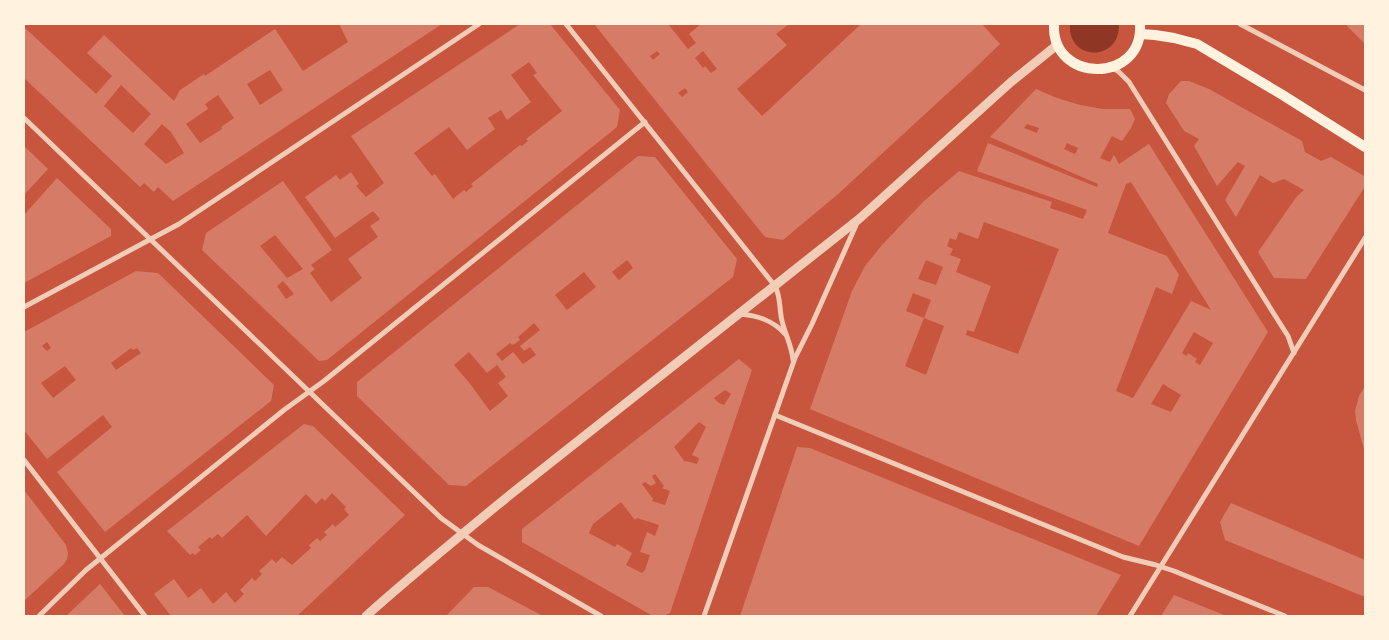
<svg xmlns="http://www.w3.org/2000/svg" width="1389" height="640" font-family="Ubuntu,sans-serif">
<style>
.water{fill:#8f3625}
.building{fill:#d67c66;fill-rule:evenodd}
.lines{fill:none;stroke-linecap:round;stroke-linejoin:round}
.minor{stroke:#f1ccb7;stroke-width:5}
.tertiary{stroke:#f1ccb7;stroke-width:9}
.secondary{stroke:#fff3e0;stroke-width:10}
</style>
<rect width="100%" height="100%" fill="#c8553d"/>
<path class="water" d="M 1070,24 L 1119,24 C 1120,63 1067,61 1070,24 Z"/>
<g class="building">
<path d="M 339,24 L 442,24 L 173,201 L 158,187 L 154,192 L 144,183 L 140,187 L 24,78 L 24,27 L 96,94 L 112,76 L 87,53 L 104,35 L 174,101 L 180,90 L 204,74 L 205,76 L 275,29 L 303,71 L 348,42 ZM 270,70 L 283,90 L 260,105 L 247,84 ZM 121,85 L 151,114 L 133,133 L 104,106 ZM 218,95 L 234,118 L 221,127 L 222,129 L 200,143 L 186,124 L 208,109 L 205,104 ZM 162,124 L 171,132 L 184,153 L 166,164 L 144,144 Z"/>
<path d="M 520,24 L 550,24 L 620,110 L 617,127 L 327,360 L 319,361 L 202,250 L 206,233 L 283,181 L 332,250 L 311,265 L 315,269 L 310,273 L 331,302 L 362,278 L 348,259 L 378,237 L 370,226 L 380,219 L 373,211 L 335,238 L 305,197 L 336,175 L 340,180 L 351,172 L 359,184 L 356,186 L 366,197 L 384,183 L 351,136 ZM 529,62 L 537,73 L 533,75 L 562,111 L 526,139 L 528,141 L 522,146 L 520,145 L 471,184 L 473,186 L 466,192 L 464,190 L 453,199 L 435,174 L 432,176 L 414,153 L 449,127 L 467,150 L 495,129 L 488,118 L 501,110 L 507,120 L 531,102 L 511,75 ZM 275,235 L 303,269 L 287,278 L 260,246 ZM 283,281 L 294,294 L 286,299 L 277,286 Z"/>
<path d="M 594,24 L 668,24 L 688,49 L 696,43 L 689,34 L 701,24 L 789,24 L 776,34 L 787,45 L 737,89 L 762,116 L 861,24 L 930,24 L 932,25 L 934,24 L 982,24 L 1000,44 L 973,70 L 837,195 L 783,240 L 765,237 ZM 657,51 L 660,54 L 653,60 L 650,56 ZM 703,51 L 717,69 L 711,73 L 705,66 L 703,68 L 695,58 ZM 685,88 L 688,92 L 682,97 L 678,93 Z"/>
<path d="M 1345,24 L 1365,24 L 1365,44 Z"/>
<path d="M 1181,81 L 1189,81 L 1209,89 L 1302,141 L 1305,152 L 1321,161 L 1331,157 L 1364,176 L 1364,188 L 1306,279 L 1274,278 L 1258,252 L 1297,196 L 1304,190 L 1284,179 L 1273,183 L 1260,175 L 1236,217 L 1225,200 L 1245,166 L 1238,162 L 1217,186 L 1194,146 L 1199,139 L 1184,131 L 1166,103 L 1169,94 Z"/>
<path d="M 1036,89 L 1057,98 L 1080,105 L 1103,109 L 1130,109 L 1135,119 L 1131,128 L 1122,141 L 1112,136 L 1100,158 L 1110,162 L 1114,155 L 1119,164 L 1149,144 L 1268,332 L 1139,546 L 810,409 L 852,291 L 865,266 L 882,245 L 924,201 L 959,171 L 1052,202 L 1050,208 L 1083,219 L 1087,210 L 977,171 L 988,143 L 1097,187 L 1098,184 L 990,137 ZM 1027,124 L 1039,128 L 1037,133 L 1024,128 ZM 1067,143 L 1078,148 L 1075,154 L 1064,149 ZM 1131,182 L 1211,310 L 1191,301 L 1133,398 L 1116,391 L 1156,287 L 1172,294 L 1179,275 L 1167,256 L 1108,233 L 1126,184 ZM 984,222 L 1059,249 L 1018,354 L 966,335 L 967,330 L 974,332 L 991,286 L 956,272 L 961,259 L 950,255 L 953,249 L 947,246 L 950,238 L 956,240 L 959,232 L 978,239 ZM 926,260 L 943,267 L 936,285 L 918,279 ZM 913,293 L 931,300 L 924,318 L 944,326 L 926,375 L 905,366 L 924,318 L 906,311 ZM 1194,332 L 1213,343 L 1200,365 L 1195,362 L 1197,359 L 1188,353 L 1187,356 L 1182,353 ZM 1163,384 L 1181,395 L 1171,412 L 1151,404 Z"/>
<path d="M 24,146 L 48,169 L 24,195 Z"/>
<path d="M 638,156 L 655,157 L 737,259 L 733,277 L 466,486 L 449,485 L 357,396 L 357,382 ZM 627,260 L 633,268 L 619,280 L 612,272 ZM 584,272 L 596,287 L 567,310 L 555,295 ZM 534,323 L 540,330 L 520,346 L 524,351 L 530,347 L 536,355 L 523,364 L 513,352 L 502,361 L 496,354 L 510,343 L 513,345 L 520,340 L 518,337 ZM 469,352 L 487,373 L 497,365 L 506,377 L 498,383 L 508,396 L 490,411 L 471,385 L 454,365 Z"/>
<path d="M 57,178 L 111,229 L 111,236 L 24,283 L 24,215 Z"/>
<path d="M 136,271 L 158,273 L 274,385 L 271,401 L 105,532 L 57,472 L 112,427 L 103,415 L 47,459 L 24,430 L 24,332 ZM 47,342 L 51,348 L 47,351 L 42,346 ZM 131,348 L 133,350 L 137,348 L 141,353 L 116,370 L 111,363 ZM 65,366 L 76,380 L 53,398 L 41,383 Z"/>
<path d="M 739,359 L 752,370 L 670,613 L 663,616 L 653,616 L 522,542 L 522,529 ZM 725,390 L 731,394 L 724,405 L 719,403 L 714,398 ZM 699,422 L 706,427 L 692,455 L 699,458 L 697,464 L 686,461 L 685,462 L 674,447 ZM 655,474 L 664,486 L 662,488 L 670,491 L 665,505 L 652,501 L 653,499 L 642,484 L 645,482 L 651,486 L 656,483 L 652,476 ZM 621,502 L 635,520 L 637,518 L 659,525 L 655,536 L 647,532 L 640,552 L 650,555 L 645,570 L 642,573 L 626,565 L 632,553 L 617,544 L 615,547 L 589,533 L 593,524 Z"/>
<path d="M 1365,386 L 1365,453 L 1356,420 L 1355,411 L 1359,396 Z"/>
<path d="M 304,424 L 313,426 L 405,515 L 297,616 L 171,616 L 154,594 L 174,579 L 188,598 L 201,588 L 213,604 L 226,592 L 235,603 L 244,594 L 240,590 L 252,578 L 255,581 L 262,574 L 259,571 L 272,559 L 276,563 L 282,557 L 292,565 L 311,548 L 309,545 L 317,538 L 320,541 L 327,535 L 324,532 L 333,524 L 335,527 L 349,515 L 344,509 L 346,507 L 332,493 L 325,501 L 322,498 L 316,504 L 306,494 L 266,536 L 247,515 L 222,538 L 218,534 L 212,539 L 210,537 L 198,547 L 201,550 L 195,555 L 193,553 L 190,555 L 167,531 Z"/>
<path d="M 797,447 L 810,448 L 1121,575 L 1096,616 L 740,616 Z"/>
<path d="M 24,490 L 66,545 L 68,553 L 67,559 L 64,564 L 24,601 Z"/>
<path d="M 1231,503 L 1365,560 L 1365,597 L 1225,540 L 1220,522 Z"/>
<path d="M 100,584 L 125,616 L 66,616 Z"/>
<path d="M 474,587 L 488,587 L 543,616 L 446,616 Z"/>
<path d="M 1174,595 L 1227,616 L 1161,616 Z"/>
</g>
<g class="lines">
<g class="minor">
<path d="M 566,24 L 775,286 C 781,297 779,309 782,321 C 785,334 792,346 793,360"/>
<path d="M 1240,24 L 1365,90"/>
<path d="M 1111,68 L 1118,71 L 1129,82 L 1274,314 L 1288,336 L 1294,353"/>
<path d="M 24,118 L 441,518 L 478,545 L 601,616"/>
<path d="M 24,307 L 179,224 L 479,24"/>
<path d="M 739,314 C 756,315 774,321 785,334"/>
<path d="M 775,415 L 1123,557 L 1156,565 L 1174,571 L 1285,616"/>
<path d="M 24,460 L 145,616"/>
<path d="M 39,616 L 86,570 L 284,410 L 324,381 L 645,122"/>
<path d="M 704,616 L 795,358 L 812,324 L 857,223"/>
<path d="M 1130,616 L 1365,238"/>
</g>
<path class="tertiary" d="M 366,616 C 413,574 462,534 511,494 L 859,219 L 1011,82 L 1057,45"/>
<g class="secondary">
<path d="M 1054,24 C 1051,84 1144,84 1140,24"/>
<path d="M 1140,34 L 1155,35 L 1174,38 L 1197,44 L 1281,94 L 1365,147"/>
</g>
</g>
<rect width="1389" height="640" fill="none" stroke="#fff3e0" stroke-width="50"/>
</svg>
